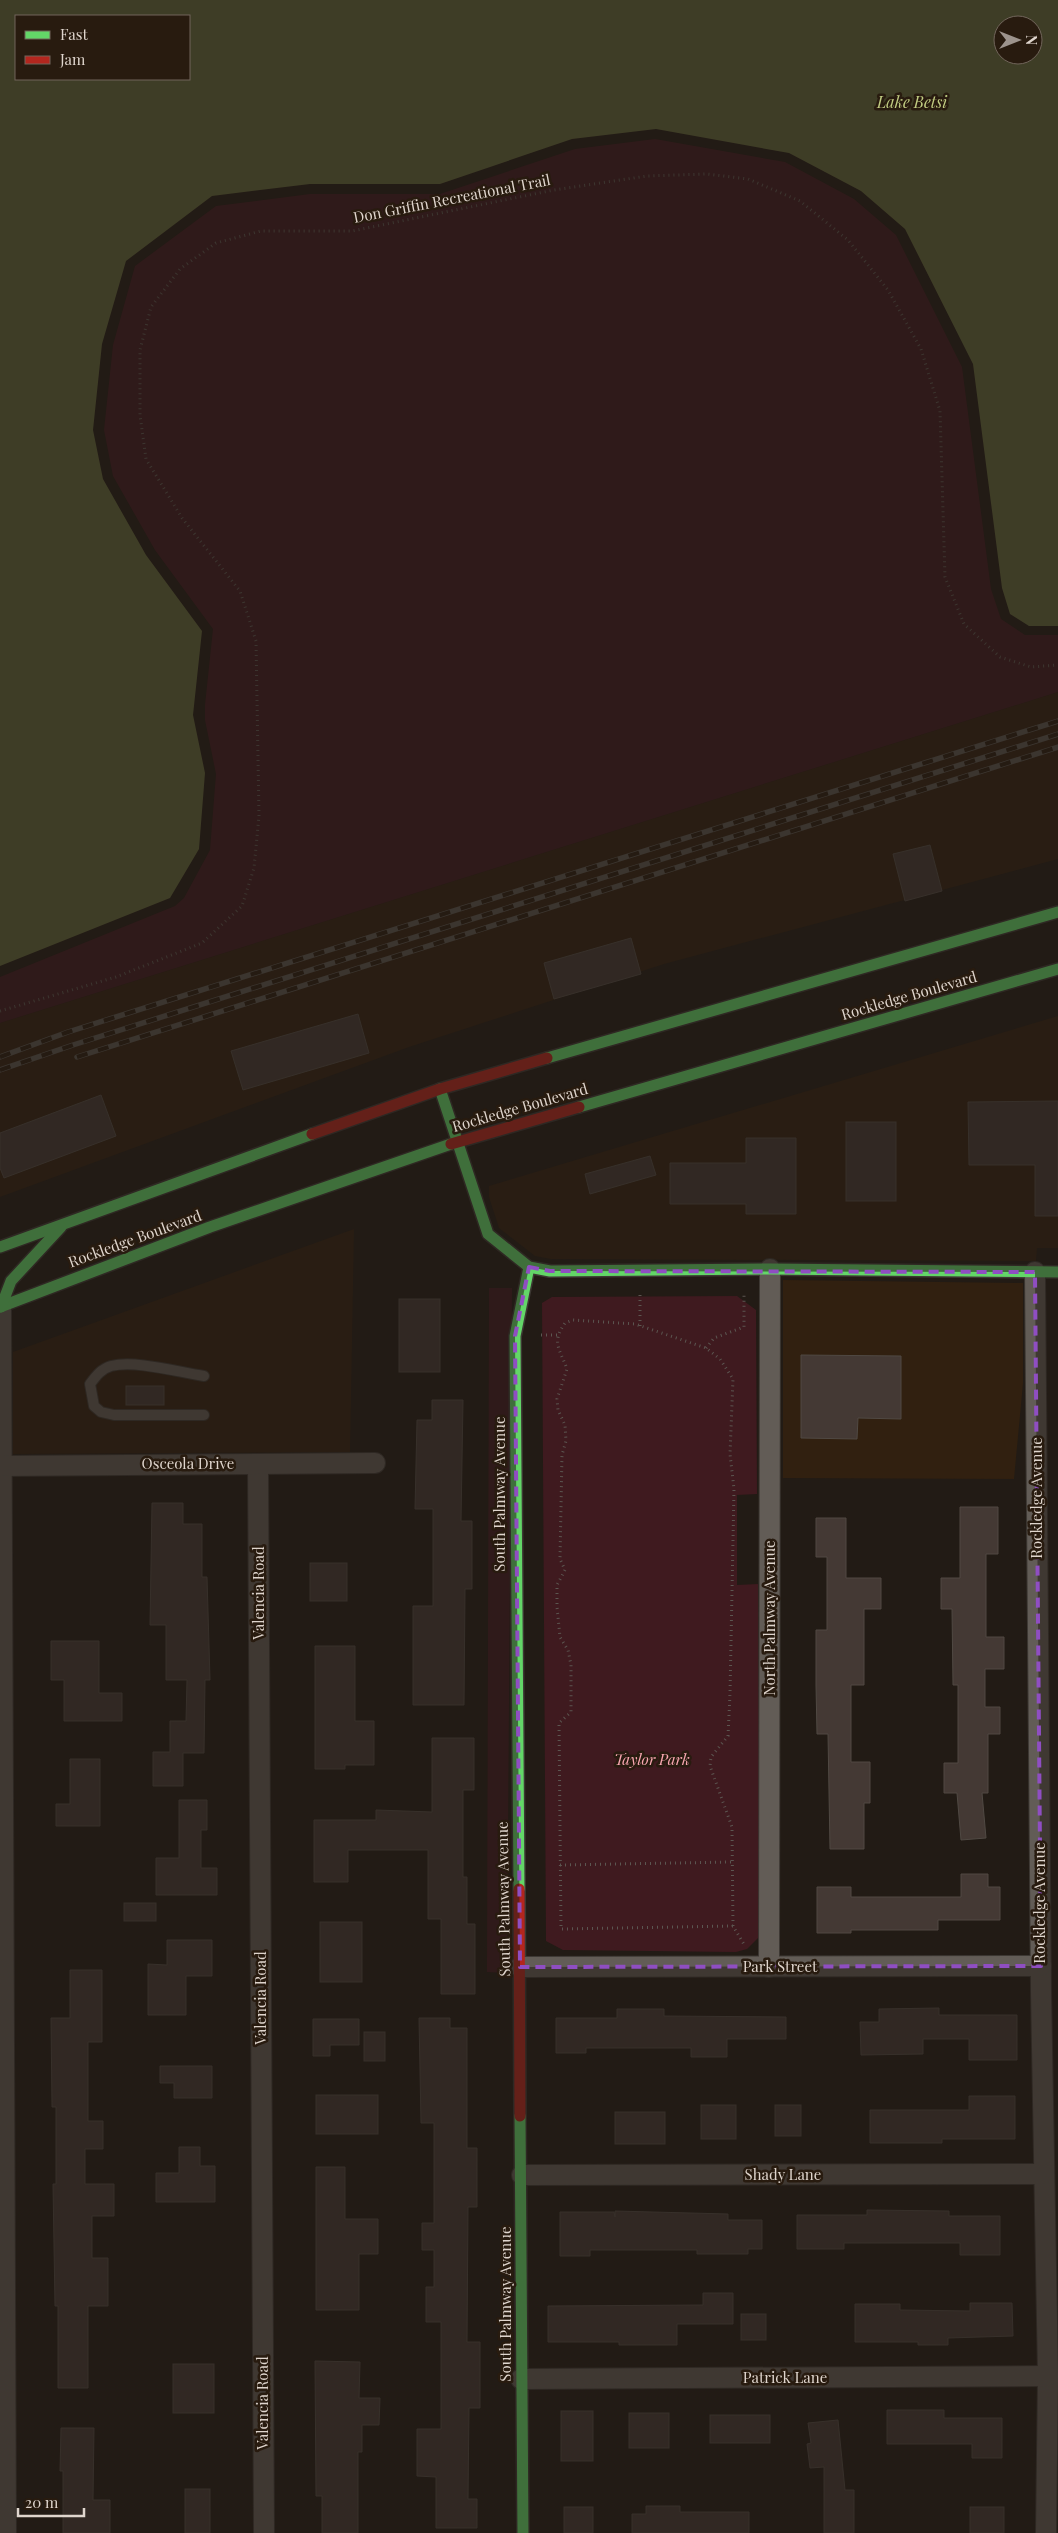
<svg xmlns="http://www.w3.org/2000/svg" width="1058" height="2533" font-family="'Playfair Display',serif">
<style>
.built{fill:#312010}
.green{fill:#3f1a1f}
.water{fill:#61663a;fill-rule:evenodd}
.building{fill:#443934;stroke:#504943}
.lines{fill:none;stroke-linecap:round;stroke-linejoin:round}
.lane-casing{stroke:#3d3833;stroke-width:12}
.street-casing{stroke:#3d3833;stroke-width:22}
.fast-casing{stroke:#3d3833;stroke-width:14}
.jam-casing{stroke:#3d3833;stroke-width:14}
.path{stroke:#5c5651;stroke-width:3;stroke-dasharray:1 4;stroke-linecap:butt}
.lane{stroke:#625c56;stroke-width:10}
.street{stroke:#625c56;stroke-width:20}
.fast{stroke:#63d668;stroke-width:11}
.jam{stroke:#b3261e;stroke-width:11}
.rail-casing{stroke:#59544e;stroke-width:5.5}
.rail{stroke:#281b0f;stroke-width:4;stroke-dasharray:11;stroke-linecap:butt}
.marked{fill:none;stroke:#8f4ec2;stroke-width:4;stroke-dasharray:10 6;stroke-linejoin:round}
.labels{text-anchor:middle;stroke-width:5;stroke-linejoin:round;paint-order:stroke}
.street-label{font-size:15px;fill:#dfd5cd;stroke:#281b0f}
.park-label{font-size:15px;font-style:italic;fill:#f9a7b1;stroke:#281b0f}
.water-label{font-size:16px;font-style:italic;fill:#c1cc82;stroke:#281b0f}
</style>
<rect width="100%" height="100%" fill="#221b15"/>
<g class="built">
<path d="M 1058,692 L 1058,859 L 664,964 L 409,1047 L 0,1197 L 0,1023 Z"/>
<path d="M 1058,1016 L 1058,1248 L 1037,1248 L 1036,1261 L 551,1259 L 535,1256 L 499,1228 L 489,1197 L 489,1186 Z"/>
<path d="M 354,1229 L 350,1452 L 13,1454 L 13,1352 Z"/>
<path d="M 783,1280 L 1023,1283 L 1023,1383 L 1014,1479 L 783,1478 Z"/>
</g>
<g class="green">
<path d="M 655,139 L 785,162 L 854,199 L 896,235 L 962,367 L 991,589 L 1001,619 L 1025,635 L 1058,635 L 1058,692 L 0,1023 L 0,977 L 175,906 L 184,898 L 210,850 L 216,774 L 205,720 L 205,705 L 213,629 L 155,550 L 113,476 L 104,430 L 113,345 L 135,266 L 216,206 L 310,194 L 440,194 L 575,149 Z"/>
<path d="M 489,1288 L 512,1288 L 507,1973 L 487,1972 Z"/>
<path d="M 737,1296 L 756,1310 L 757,1494 L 737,1495 L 737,1585 L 758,1584 L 760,1936 L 747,1949 L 736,1952 L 563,1950 L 546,1941 L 542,1303 L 552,1297 Z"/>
</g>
<path class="water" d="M 0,0 L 1058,0 L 1058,626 L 1029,626 L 1010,614 L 1002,588 L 973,364 L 905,229 L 861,191 L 789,153 L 656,129 L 572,139 L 440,184 L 310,184 L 212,196 L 126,261 L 102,344 L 93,430 L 103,479 L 146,555 L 202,631 L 193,715 L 205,773 L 199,849 L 170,898 L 0,966 ZM 16,16 L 189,16 L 189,79 L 16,79 ZM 1003,25 L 1033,25 L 1033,55 L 1003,55 Z"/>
<g class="building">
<path d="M 930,845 L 942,891 L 905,901 L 893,854 Z"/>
<path d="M 631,938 L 641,974 L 554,999 L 544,963 Z"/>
<path d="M 358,1014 L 369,1053 L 243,1090 L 231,1051 Z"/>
<path d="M 101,1095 L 116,1136 L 4,1178 L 0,1168 L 0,1133 Z"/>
<path d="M 1058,1101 L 1058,1216 L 1035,1216 L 1035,1165 L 969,1165 L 968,1102 Z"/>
<rect x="846" y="1122" width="50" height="79"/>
<path d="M 746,1138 L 796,1138 L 796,1214 L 746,1214 L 746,1204 L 670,1204 L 670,1163 L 746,1163 Z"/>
<path d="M 650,1156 L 656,1175 L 590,1194 L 585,1174 Z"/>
<rect x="399" y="1299" width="41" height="73"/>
<path d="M 801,1355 L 901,1356 L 901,1419 L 858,1418 L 857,1439 L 801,1438 Z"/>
<rect x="126" y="1386" width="38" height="19"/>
<path d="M 432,1400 L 463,1400 L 461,1521 L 472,1521 L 472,1589 L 465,1589 L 464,1705 L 413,1705 L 413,1606 L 433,1606 L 433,1509 L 415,1509 L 417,1420 L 432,1420 Z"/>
<path d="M 152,1503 L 183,1503 L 183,1524 L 202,1524 L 202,1577 L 207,1577 L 210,1680 L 205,1680 L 204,1753 L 183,1753 L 183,1786 L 153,1786 L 153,1752 L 170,1752 L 170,1721 L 186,1721 L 187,1680 L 166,1680 L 166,1625 L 150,1625 Z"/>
<path d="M 960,1507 L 998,1507 L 998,1554 L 986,1554 L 986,1637 L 1004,1637 L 1004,1669 L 985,1669 L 985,1707 L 1000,1707 L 1000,1734 L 988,1734 L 988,1793 L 982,1793 L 986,1838 L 961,1840 L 957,1793 L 944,1793 L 944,1763 L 958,1763 L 958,1685 L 953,1685 L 952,1609 L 941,1609 L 941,1578 L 960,1578 Z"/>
<path d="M 816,1518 L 846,1518 L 846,1578 L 881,1578 L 881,1609 L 864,1609 L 864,1685 L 851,1685 L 851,1762 L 870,1762 L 870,1803 L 864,1803 L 864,1849 L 830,1849 L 828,1734 L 817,1734 L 816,1685 L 816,1630 L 827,1630 L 827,1557 L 816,1557 Z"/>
<rect x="310" y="1563" width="37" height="38"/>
<path d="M 51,1641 L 99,1641 L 99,1693 L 122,1693 L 122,1721 L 64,1721 L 64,1680 L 51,1680 Z"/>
<path d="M 315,1646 L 355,1646 L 355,1721 L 374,1721 L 374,1765 L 345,1765 L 345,1769 L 315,1769 Z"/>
<path d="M 432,1738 L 474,1738 L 474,1790 L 463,1790 L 463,1877 L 467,1877 L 467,1924 L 475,1924 L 475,1994 L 441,1994 L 441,1919 L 428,1919 L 428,1850 L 348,1850 L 348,1882 L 314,1882 L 314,1820 L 376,1820 L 376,1810 L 432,1812 Z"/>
<path d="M 70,1759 L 100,1759 L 100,1826 L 56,1826 L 56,1804 L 70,1804 Z"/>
<path d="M 179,1800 L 207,1800 L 207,1830 L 201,1830 L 201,1868 L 217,1868 L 217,1895 L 156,1895 L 156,1858 L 179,1858 Z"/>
<path d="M 961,1874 L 988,1874 L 988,1887 L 1000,1887 L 1000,1920 L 938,1920 L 938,1930 L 851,1930 L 851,1933 L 817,1933 L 817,1887 L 851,1887 L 851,1897 L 961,1897 Z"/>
<rect x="124" y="1903" width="32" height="18"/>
<rect x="320" y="1922" width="42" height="60"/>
<path d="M 167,1940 L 212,1940 L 212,1976 L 186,1976 L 186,2015 L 148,2015 L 148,1964 L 167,1965 Z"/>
<path d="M 70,1970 L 102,1970 L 102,2042 L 88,2042 L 88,2121 L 103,2121 L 103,2149 L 85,2149 L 85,2184 L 114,2184 L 114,2216 L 92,2216 L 92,2258 L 108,2258 L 108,2306 L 88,2306 L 88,2388 L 58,2388 L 58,2306 L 55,2306 L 53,2184 L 56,2184 L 56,2107 L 52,2107 L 51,2018 L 70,2018 Z"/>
<path d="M 939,2008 L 939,2015 L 1017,2015 L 1017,2060 L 969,2060 L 969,2039 L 923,2039 L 923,2054 L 861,2055 L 860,2022 L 879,2022 L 879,2009 Z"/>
<path d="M 617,2009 L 664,2009 L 664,2016 L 786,2017 L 786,2039 L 727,2039 L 727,2057 L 691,2057 L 691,2048 L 586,2048 L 586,2053 L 556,2053 L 556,2018 L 617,2018 Z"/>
<path d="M 419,2018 L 450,2018 L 450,2028 L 467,2028 L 467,2148 L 477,2148 L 477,2207 L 468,2207 L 467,2342 L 480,2342 L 480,2408 L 469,2408 L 468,2499 L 477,2499 L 477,2528 L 436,2528 L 436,2477 L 417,2476 L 417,2429 L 441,2429 L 441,2322 L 426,2322 L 426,2287 L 434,2287 L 434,2250 L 422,2250 L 422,2223 L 434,2223 L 434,2123 L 421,2123 Z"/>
<path d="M 313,2019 L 359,2019 L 359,2045 L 330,2045 L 330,2056 L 313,2056 Z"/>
<rect x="364" y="2032" width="21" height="29"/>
<path d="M 160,2066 L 212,2066 L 212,2098 L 174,2098 L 174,2083 L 160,2083 Z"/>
<rect x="316" y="2095" width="62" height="39"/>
<path d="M 969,2096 L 1015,2096 L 1015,2139 L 942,2139 L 942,2143 L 870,2143 L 870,2110 L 969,2110 Z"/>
<rect x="701" y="2105" width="35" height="34"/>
<rect x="775" y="2105" width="26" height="31"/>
<rect x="615" y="2112" width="50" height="32"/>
<path d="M 179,2147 L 200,2147 L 200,2166 L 215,2166 L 215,2202 L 156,2202 L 156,2173 L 179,2173 Z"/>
<path d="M 316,2167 L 345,2167 L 345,2219 L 378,2219 L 378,2254 L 359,2254 L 359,2310 L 316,2310 Z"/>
<path d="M 867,2210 L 949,2211 L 949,2216 L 1000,2216 L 1000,2255 L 960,2255 L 960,2243 L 844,2243 L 844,2249 L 797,2249 L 797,2215 L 867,2215 Z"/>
<path d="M 615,2211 L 728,2214 L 728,2220 L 762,2220 L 762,2249 L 748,2249 L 748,2254 L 697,2254 L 697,2250 L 590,2250 L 590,2256 L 560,2256 L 560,2212 L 614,2212 L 615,2217 Z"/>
<path d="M 703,2293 L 733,2293 L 733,2324 L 677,2324 L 677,2345 L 619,2345 L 619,2342 L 548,2342 L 548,2306 L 703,2305 Z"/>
<path d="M 970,2303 L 1012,2303 L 1013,2336 L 948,2338 L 948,2345 L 918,2345 L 918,2342 L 855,2342 L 855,2304 L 900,2304 L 900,2310 L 970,2311 Z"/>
<rect x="741" y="2314" width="25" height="26"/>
<path d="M 315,2361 L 360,2362 L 359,2398 L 380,2398 L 379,2425 L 362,2425 L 362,2452 L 358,2452 L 358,2533 L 322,2533 L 322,2496 L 316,2496 Z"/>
<rect x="173" y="2364" width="41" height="49"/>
<path d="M 887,2410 L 944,2410 L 944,2418 L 1002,2418 L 1002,2458 L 972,2458 L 972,2444 L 887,2444 Z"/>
<rect x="561" y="2411" width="32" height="50"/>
<rect x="629" y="2413" width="40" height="35"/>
<rect x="710" y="2415" width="60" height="28"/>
<path d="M 838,2420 L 845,2490 L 854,2490 L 854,2533 L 824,2533 L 824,2467 L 810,2468 L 807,2444 L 811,2443 L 808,2423 Z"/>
<path d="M 61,2428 L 94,2428 L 93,2500 L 110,2500 L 110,2533 L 63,2533 L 63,2471 L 60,2471 Z"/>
<rect x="185" y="2489" width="25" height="44"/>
<path d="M 646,2506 L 680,2506 L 680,2512 L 749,2512 L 749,2533 L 632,2533 L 632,2514 L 646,2514 Z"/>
<rect x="564" y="2507" width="29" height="26"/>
<rect x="970" y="2507" width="34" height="26"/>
</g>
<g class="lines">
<defs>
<path id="lane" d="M 204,1376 C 177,1372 136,1360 111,1366 C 101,1369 96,1376 90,1384 L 94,1406 L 101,1412 L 114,1415 L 204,1415"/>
<g id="street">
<path d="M 1035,1272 L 1041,1992 L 1048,2376 L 1046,2533"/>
<path d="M 1,1307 L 6,2533"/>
<path d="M 258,1464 L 264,2533"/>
<path d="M 0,1466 L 375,1463"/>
<path d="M 520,1967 L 1041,1966"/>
<path d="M 769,1967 L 770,1269"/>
<path d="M 522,2175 L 1043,2174"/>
<path d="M 521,2379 L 1048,2376"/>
</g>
<g id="fast">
<path d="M 547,1058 L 1058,912"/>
<path d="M 440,1089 L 488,1234 L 529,1267 L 550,1271 L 770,1269 L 1058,1272"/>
<path d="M 579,1107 L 1058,969"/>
<path d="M 0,1247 L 312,1134"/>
<path d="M 0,1307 L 210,1227 L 451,1144"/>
<path d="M 1,1307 L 11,1281 L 61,1227"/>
<path d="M 519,1889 L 515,1336 L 529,1267"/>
<path d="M 520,2116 L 523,2533"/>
</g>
<g id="jam">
<path d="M 312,1134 L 440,1089 L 547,1058"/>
<path d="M 451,1144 L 579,1107"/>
<path d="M 519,1889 L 520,2116"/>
</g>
</defs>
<use href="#lane" class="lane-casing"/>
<use href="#street" class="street-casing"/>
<use href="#fast" class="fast-casing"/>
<use href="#jam" class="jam-casing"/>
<g class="path">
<path d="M 0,1011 L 116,977 L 202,943 L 242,906 L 254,868 L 259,816 L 256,641 L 240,591 L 182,518 L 146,459 L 140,415 L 140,350 L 151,307 L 180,269 L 216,243 L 261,231 L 352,231 L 554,190 L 647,176 L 707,174 L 748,179 L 800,201 L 848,240 L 888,290 L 921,349 L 940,411 L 945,577 L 964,624 L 1000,657 L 1031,667 L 1058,665"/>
<path d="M 640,1295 L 640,1326"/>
<path d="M 541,1335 L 557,1335"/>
<path d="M 706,1348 L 714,1338 L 744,1327 L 744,1292"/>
<path d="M 560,1865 L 732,1862"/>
<path d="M 733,1926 L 561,1929 L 559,1723 L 571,1712 L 571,1665 L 568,1650 L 560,1637 L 557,1607 L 557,1585 L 565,1570 L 560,1559 L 562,1455 L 566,1441 L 565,1425 L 558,1410 L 557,1399 L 567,1369 C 560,1349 551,1343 565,1323 L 573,1320 L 635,1324 L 706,1348 L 720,1359 L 733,1379 L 730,1454 L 734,1489 L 730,1694 L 728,1736 L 711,1757 L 710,1766 L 732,1827 L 733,1926 L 745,1946"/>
</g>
<use href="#lane" class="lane"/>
<use href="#street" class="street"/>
<use href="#fast" class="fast"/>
<use href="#jam" class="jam"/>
<defs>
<g id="rail">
<path d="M 0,1057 L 68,1032 L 1058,721"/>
<path d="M 77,1057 L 1058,747"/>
<path d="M 0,1070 L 73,1045 L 1058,734"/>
</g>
</defs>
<use href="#rail" class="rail-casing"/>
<use href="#rail" class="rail"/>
</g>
<path d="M0 0H1058V2533H0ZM 529,1267 L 550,1271 L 1035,1272 L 1041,1966 L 520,1967 L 515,1336 Z" fill="#221b15" fill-opacity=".55" fill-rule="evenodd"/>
<path class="marked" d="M 529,1267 L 550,1271 L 1035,1272 L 1041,1966 L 520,1967 L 515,1336 Z"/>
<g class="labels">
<g class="street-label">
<text transform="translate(452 199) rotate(-11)" y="5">Don Griffin Recreational Trail</text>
<text transform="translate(909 996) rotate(-16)" y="5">Rockledge Boulevard</text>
<text transform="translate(520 1108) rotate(-16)" y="5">Rockledge Boulevard</text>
<text transform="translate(135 1239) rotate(-20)" y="5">Rockledge Boulevard</text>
<text x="188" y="1469">Osceola Drive</text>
<text transform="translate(500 1494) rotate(-90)" y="5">South Palmway Avenue</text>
<text transform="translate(1037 1498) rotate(-90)" y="5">Rockledge Avenue</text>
<text transform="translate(259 1593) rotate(-90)" y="5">Valencia Road</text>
<text transform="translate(770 1618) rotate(-90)" y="5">North Palmway Avenue</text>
<text transform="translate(504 1899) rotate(-91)" y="5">South Palmway Avenue</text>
<text transform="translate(1040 1903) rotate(-90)" y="5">Rockledge Avenue</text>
<text x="780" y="1972">Park Street</text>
<text transform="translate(261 1998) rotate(-90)" y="5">Valencia Road</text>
<text x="783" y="2180">Shady Lane</text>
<text transform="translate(506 2304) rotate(-90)" y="5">South Palmway Avenue</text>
<text x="785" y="2383">Patrick Lane</text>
<text transform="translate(263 2403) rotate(-90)" y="5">Valencia Road</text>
</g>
<g class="park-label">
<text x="652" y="1765">Taylor Park</text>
</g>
<g class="water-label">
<text x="912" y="108">Lake Betsi</text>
</g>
</g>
<rect x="15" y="15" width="175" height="65" fill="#281b0f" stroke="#71655b"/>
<rect x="25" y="31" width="25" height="8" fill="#63d668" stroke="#71655b"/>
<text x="60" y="40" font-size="15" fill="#dfd5cd">Fast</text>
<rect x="25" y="56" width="25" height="8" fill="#b3261e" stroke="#71655b"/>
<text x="60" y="65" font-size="15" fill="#dfd5cd">Jam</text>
<g transform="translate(1018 40) rotate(90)"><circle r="24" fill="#281b0f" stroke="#71655b"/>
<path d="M0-4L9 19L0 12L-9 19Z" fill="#9d948d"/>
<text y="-8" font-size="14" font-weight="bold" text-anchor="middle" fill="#dfd5cd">N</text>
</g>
<path d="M18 2508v8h66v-8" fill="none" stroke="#dfd5cd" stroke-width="2.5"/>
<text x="25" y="2508" font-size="15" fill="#dfd5cd" stroke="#281b0f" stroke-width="4" paint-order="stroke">20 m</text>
</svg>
